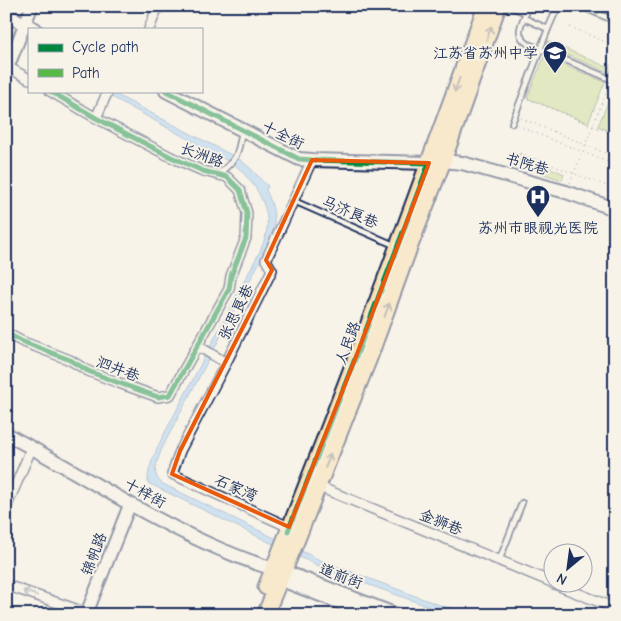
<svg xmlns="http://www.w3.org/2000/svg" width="621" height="621" font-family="'Comic Neue','LXGW WenKai TC',sans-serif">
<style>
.green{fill:#c8de94;stroke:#728679}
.water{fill:#a0cefb;stroke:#6b8ebc}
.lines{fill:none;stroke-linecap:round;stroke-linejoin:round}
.service-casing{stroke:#1b2f5e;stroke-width:8}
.minor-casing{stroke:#1b2f5e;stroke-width:12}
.tertiary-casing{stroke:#1b2f5e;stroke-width:15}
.secondary-casing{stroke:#1b2f5e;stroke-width:16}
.primary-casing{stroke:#1b2f5e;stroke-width:19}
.path{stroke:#1b2f5e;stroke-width:1;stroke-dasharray:1 4;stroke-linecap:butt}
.service{stroke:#f7f3e8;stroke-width:4.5}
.minor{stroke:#f7f3e8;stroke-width:9}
.tertiary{stroke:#f7f3e8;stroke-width:11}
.secondary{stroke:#f7f3e8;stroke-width:12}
.primary{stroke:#f8deab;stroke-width:15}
.quiet{stroke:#58b947;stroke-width:4;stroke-dasharray:8 4;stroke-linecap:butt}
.cycleway-casing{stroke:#f7f3e8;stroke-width:8}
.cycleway{stroke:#00873e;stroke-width:5}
.oneway{stroke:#8a8684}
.oneway2{stroke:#8991a3}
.marked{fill:none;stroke:#e8590c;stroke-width:4;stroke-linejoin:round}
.labels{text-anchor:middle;stroke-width:4;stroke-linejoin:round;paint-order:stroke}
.poi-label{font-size:15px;fill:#1b2f5e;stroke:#f7f3e8;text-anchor:end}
.street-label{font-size:15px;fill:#1b2f5e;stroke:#f7f3e8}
</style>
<rect width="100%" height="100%" fill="#f7f3e8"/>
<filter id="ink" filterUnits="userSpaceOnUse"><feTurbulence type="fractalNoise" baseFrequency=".02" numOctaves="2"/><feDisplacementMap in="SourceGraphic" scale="10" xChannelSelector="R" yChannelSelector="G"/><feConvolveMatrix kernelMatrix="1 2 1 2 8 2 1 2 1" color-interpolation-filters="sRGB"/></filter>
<g filter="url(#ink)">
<g class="green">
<path d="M 548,41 L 609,68 L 615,57 L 615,61 L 610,73 L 546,46 Z"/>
<path d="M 544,57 L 605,82 L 588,123 L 527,98 Z"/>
<path d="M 615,86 L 615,134 L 598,126 Z"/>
<path d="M 518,154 L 564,174 L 562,180 L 541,173 L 516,159 Z"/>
</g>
<path class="water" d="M 101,91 L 109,91 L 239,159 C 245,164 251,168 256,174 C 262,180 261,181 268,186 L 266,190 C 275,209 277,223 270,242 L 162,448 C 158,461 149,474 163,484 L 320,560 L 442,606 L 480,615 L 452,615 L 342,575 L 312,563 L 148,483 C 147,469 154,457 159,444 L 260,251 C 263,244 266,237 267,229 C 270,204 253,181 235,165 Z"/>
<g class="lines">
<defs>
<g id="service">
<path d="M 509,6 L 526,13 C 520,26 515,35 528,44 L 615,81"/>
<path d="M 541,6 L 556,12"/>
<path d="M 580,6 L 615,21"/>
<path d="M 526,13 L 529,6"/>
<path d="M 524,18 L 548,29"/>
<path d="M 611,79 L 615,70"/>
<path d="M 512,123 L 548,29 L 558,6"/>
<path d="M 218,174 C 238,159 238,154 242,131"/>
<path d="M 294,201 L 394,245"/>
<path d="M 499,561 L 522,503"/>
</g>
<g id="minor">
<path d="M 149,29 L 158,6"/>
<path d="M 6,66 L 29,79"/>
<path d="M 96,118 L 108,91"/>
<path d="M 6,333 L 21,341 L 70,360 L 88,371 L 119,383 L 158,397 L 170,395 L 229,289 L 231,276 L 246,238 L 247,213 L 240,190 L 227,177 L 203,171 L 171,157 L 96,118 L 50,91"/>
<path d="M 198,346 L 226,363"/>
<path d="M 317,486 L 554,583"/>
<path d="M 6,508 L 29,454"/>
<path d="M 289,527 L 172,474 L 180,451 L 226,363 L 272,270 L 266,260 L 312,160"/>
<path d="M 554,584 L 615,608"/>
<path d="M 6,585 L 87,613"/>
</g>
<g id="tertiary">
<path d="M 6,72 L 32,6"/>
<path d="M 86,615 L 130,504"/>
</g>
<g id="secondary">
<path d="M 6,15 L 35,29"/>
<path d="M 166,91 L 299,159 L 312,160 L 429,163 L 443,161 L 462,163 L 566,192 L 615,209"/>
<path d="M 6,434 C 79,472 146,518 222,550 C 242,558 262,567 283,571 L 397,615"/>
<path d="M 271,577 L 279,579 L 372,615"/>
</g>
<g id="primary">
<path d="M 266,587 C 344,395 415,201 486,6"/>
<path d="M 265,615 L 297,539 L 369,358 L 409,248 L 443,161 L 498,6"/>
</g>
</defs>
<use href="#service" class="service-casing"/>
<use href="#minor" class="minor-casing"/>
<use href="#tertiary" class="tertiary-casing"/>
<use href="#secondary" class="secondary-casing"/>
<use href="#primary" class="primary-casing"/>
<g class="path">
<path d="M 570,27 L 615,46"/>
<path d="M 528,99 L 615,135"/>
<path d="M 521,118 L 615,157"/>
<path d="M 518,126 L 615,165"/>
<path d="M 520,153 L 615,189"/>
<path d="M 570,183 L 609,85"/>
</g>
<use href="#service" class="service"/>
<use href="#minor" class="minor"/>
<use href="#tertiary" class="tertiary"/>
<use href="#secondary" class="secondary"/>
<use href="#primary" class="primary"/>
<path class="quiet" d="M 597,14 L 600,6"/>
<defs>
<g id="cycleway">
<path d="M 166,91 L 299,159 L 312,160 L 429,163 L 357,354 L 288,531"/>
<path d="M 6,333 L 21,341 L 70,360 L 88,371 L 119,383 L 158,397 L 170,395 L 229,289 L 231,276 L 246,238 L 247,213 L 240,190 L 227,177 L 203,171 L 171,157 L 96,118 L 50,91"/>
</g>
</defs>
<use href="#cycleway" class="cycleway-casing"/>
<use href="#cycleway" class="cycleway"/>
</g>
<defs><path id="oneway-shaft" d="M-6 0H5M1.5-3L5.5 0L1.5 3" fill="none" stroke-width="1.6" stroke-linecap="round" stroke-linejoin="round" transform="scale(1.25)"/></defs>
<g class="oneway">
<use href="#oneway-shaft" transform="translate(489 33) rotate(-70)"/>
<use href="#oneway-shaft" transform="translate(457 85) rotate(110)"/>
<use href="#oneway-shaft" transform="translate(387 310) rotate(-70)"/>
<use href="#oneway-shaft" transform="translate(328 461) rotate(-68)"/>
</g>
<use class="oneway2" href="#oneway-shaft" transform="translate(30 593) rotate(-160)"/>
</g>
<path d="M0 0H621V621H0ZM 312,160 L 429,163 L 357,354 L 289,527 L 172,474 L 180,451 L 272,270 L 266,260 Z" fill="#f7f3e8" fill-opacity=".55" fill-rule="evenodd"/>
<path class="marked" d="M 312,160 L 429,163 L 357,354 L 289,527 L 172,474 L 180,451 L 272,270 L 266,260 Z"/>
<defs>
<symbol id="school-pin" viewBox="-11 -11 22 30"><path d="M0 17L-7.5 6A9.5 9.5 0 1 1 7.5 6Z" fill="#1b2f5e" stroke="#f7f3e8"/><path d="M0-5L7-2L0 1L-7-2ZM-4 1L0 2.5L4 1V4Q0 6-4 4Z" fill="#fff"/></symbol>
<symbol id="hospital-pin" viewBox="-11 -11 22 30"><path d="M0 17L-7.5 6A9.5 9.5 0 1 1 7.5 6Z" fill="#1b2f5e" stroke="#f7f3e8"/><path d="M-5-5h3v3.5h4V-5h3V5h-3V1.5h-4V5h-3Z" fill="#fff"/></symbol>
</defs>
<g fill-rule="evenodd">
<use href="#school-pin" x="541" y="39" width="28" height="38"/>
<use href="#hospital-pin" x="524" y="183" width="28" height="38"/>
</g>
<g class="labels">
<g class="poi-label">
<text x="538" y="58">江苏省苏州中学</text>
<text x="538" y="233" text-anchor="middle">苏州市眼视光医院</text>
</g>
<g class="street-label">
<text transform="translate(283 135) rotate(26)" y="5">十全街</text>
<text transform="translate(202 155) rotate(20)" y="5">长洲路</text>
<text transform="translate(527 164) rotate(16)" y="5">书院巷</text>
<text transform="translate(350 212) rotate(23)" y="5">马济良巷</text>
<text transform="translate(236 312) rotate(-64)" y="5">张思良巷</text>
<text transform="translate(348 343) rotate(-69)" y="5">人民路</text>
<text transform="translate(118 369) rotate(21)" y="5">泗井巷</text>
<text transform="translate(236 488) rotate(24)" y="5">石家湾</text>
<text transform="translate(145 493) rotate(29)" y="5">十梓街</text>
<text transform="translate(441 522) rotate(22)" y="5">金狮巷</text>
<text transform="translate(94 554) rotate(-69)" y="5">锦帆路</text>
<text transform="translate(341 576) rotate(21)" y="5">道前街</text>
</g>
</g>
<rect width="621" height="621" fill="none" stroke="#f7f3e8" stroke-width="25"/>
<rect x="12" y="12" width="596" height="596" fill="none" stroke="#1b2f5e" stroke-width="2" filter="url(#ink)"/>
<rect x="28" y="28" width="175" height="65" fill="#f7f3e8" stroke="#9fa5b1"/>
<rect x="38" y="44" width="25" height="8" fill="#00873e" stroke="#9fa5b1"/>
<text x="72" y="52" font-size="15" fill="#1b2f5e">Cycle path</text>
<rect x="38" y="69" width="25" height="8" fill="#58b947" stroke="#9fa5b1"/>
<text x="72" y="78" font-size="15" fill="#1b2f5e">Path</text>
<g transform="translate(568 568) rotate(209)"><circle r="24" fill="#f7f3e8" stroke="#9fa5b1"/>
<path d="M0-4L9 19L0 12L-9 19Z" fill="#1b2f5e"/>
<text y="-8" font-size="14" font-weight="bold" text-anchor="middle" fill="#1b2f5e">N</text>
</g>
</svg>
